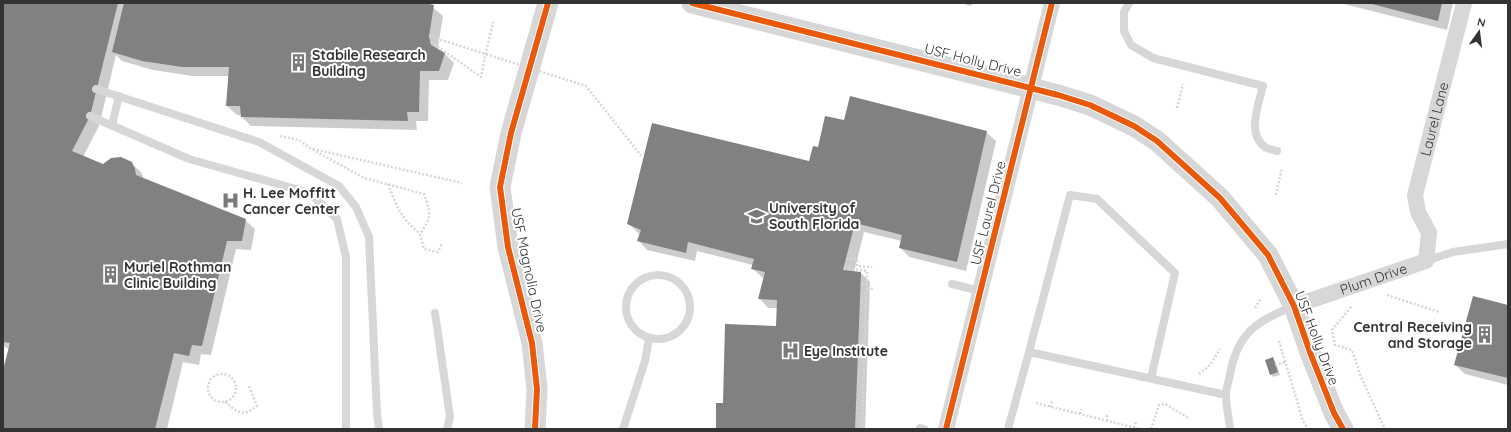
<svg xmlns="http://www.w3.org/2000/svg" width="1511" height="432" font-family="Quicksand,sans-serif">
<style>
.shadow{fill:#0003}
.building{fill:#818181}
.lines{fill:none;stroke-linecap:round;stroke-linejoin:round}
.path{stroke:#d6d6d6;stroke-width:2.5;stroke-dasharray:2 2;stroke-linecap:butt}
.service{stroke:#d7d7d7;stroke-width:8}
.minor{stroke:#d7d7d7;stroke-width:16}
.tertiary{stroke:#d7d7d7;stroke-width:21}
.path-bridge{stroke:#d6d6d6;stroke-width:2.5;stroke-dasharray:2 2;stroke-linecap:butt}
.cycleway-casing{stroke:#fff;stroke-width:8}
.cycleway{stroke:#e8590c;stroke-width:6}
.labels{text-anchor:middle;stroke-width:4;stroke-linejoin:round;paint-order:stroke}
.poi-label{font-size:14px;font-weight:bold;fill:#333;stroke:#fff;text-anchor:start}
.street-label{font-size:14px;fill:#333;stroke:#fff}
</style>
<rect width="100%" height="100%" fill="#fff"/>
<g class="shadow">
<path d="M 3,3 L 431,3 L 431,6 L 443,16 L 438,46 L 439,51 L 445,54 L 454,63 L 448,80 L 429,80 L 428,121 L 416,121 L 417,130 L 251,126 L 242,117 L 242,115 L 237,115 L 227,106 L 229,76 L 192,76 L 153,70 L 122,61 L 116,55 L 99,126 L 83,157 L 103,165 L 131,163 L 141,172 L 144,180 L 245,220 L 255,229 L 251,250 L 236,249 L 211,355 L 201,354 L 199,365 L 183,362 L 167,429 L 3,429 L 3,374 L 9,349 L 3,346 Z"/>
<path d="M 960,3 L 972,3 L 971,6 Z"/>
<path d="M 1340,3 L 1453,3 L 1447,30 Z"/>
<path d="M 845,121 L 986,132 L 996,141 L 966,271 L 909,257 L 900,247 L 902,241 L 864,232 L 854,272 L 861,273 L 870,282 L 865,429 L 717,429 L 724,404 L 777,327 L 778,308 L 768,308 L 759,298 L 764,279 L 753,269 L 753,265 L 697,251 L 695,261 L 647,250 L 638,240 L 640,235 L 629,224 L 810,163 L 818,148 Z"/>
<path d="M 1508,306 L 1508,385 L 1465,374 L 1455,365 Z"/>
<path d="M 1272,359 L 1275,361 L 1280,375 L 1273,377 L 1271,374 Z"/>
</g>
<g class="building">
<path d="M 3,3 L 118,3 L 90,116 L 72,151 L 103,164 L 111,158 L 121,157 L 132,162 L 135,169 L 136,175 L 246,219 L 242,241 L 227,241 L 202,346 L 192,345 L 189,356 L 174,353 L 155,429 L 3,429 L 3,370 L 10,343 L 3,342 Z"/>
<path d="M 124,3 L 424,3 L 434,5 L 429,36 L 431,45 L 445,53 L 439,71 L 420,71 L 419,112 L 407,112 L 408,121 L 241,117 L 240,106 L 226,106 L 229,67 L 182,67 L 142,61 L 112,52 Z"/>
<path d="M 1368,3 L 1442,3 L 1438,21 Z"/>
<path d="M 850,96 L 987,131 L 957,262 L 899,248 L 902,235 L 855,223 L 843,270 L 861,272 L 855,429 L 716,429 L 716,403 L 723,403 L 725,324 L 776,326 L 777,300 L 758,299 L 765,272 L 751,269 L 754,259 L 688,242 L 686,253 L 637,241 L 641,230 L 627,224 L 652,123 L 809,161 L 813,146 L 818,147 L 825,116 L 844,120 Z"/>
<path d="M 1473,296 L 1508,305 L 1508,378 L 1454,365 Z"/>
<path d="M 1273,357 L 1278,372 L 1270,375 L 1265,360 Z"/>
</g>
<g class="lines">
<g class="path">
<path d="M 431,42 L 481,77 L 484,61 L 493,22"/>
<path d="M 1177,108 L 1183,84"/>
<path d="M 280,136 L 299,140 L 310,148 L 364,178 L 424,194 C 431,213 432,217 420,234 L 424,249 L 438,252 L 442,243"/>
<path d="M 313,149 L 462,183"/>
<path d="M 388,184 C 397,207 400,217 420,234"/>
<path d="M 1276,195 L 1282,168"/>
<path d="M 846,259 L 857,259 L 857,266 L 872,267"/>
<path d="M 844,268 L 867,271 L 862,429"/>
<path d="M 861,284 L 867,284"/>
<path d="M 867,288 L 873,289"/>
<path d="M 1387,295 L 1439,312"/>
<path d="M 1351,307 L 1332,330 L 1335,345 L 1352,350 L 1361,377 L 1385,429"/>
<path d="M 1255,308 L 1261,298"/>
<path d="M 1279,341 L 1303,421 L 1308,429"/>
<path d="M 1275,365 L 1285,362"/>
<path d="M 1199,374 L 1210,365 L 1220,349"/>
<circle cx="222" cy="388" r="14"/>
<path d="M 225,402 C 239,413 242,417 257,406 L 249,386"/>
<path d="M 1036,403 L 1140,429"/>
<path d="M 1050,407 L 1052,401"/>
<path d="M 1080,414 L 1081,409"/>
<path d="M 1107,421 L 1107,415"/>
<path d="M 1134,428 L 1136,422"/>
<path d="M 1151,429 L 1159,405 L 1165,404 L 1190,419"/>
</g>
<g class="service">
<path d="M 1129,3 L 1124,12 L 1124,31 L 1131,45 L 1153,58 L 1263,86 C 1259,103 1246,134 1265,147 C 1268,149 1273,150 1277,151"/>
<path d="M 96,89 L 259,142 L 339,186 L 356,207 L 369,237 L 377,414 L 379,429"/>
<path d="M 90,116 L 189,159 L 310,193 L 337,219 L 346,257 L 346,429"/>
<path d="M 112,125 L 119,96"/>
<path d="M 1426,261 L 1453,252 L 1508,244"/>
<circle cx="658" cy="307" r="32"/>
<path d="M 952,284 L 980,291"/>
<path d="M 435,313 L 450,417 L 447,429"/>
<path d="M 1151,378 L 1175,273 L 1097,199 L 1070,195 L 1029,352 L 1226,395"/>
<path d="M 920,428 L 924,429"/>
<path d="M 623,429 L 645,361 L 649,339"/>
<path d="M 1008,429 L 1029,352"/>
<path d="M 1230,429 C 1229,418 1226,406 1226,395 C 1226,388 1229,381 1230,374 C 1238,332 1257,321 1294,306"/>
</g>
<g class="minor">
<path id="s1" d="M 1294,306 L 1426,261 L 1429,233 L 1418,212 L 1415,195 L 1464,3"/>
<path d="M 946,429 L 1052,3"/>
</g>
<g class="tertiary">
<path d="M 692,3 L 1058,95 L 1090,105 L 1134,126 L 1157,141 L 1220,198 L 1268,255 L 1294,306 L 1311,355 L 1334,413 L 1343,429"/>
<path d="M 535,429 L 537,389 L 532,343 L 508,247 L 500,187 L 511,133 L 548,3"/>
</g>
<path class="path-bridge" d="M 429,36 L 586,86 L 643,158"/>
<defs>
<g id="cycleway">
<path d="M 692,3 L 1058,95 L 1090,105 L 1134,126 L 1157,141 L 1220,198 L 1268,255 L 1294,306 L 1311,355 L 1334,413 L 1343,429"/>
<path d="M 535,429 L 537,389 L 532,343 L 508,247 L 500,187 L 511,133 L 548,3"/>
<path d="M 946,429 L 1052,3"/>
</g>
</defs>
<use href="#cycleway" class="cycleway-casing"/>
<use href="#cycleway" class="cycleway"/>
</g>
<defs>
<symbol id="building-bare" viewBox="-9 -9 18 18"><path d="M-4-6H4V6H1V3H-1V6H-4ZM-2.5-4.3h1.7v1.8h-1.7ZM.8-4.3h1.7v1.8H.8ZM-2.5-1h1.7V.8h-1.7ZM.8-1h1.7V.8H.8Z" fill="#7a7a7a" stroke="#fff" stroke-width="2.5" paint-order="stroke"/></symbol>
<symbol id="hospital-bare" viewBox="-9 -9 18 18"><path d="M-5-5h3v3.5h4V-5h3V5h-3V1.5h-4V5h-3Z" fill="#7a7a7a" stroke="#fff" stroke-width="2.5" paint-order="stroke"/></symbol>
<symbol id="university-bare" viewBox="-9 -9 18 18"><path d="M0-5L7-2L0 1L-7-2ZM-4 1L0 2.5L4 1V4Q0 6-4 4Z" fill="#7a7a7a" stroke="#fff" stroke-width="2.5" paint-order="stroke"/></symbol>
</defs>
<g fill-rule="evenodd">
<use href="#building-bare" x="286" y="50" width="25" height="25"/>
<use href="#hospital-bare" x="218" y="188" width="25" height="25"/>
<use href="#university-bare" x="744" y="204" width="25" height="25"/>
<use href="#building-bare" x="98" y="262" width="25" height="25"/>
<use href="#building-bare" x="1472" y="322" width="25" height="25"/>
<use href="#hospital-bare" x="778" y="338" width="25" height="25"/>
</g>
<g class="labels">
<g class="poi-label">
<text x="312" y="60">Stabile Research<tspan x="312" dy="16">Building</tspan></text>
<text x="243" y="198">H. Lee Moffitt<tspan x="243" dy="16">Cancer Center</tspan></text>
<text x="769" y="213">University of<tspan x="769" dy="16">South Florida</tspan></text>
<text x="124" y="272">Muriel Rothman<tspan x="124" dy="16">Clinic Building</tspan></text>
<text x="1472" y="332" text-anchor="end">Central Receiving<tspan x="1472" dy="16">and Storage</tspan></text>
<text x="804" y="356">Eye Institute</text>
</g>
<g class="street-label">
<text transform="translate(973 60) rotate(14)" y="5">USF Holly Drive</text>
<text dy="5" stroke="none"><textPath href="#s1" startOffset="287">Laurel Lane</textPath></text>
<text transform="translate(988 213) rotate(-76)" y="5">USF Laurel Drive</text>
<text transform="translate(529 270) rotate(78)" y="5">USF Magnolia Drive</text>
<text dy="5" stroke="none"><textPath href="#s1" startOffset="84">Plum Drive</textPath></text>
<text transform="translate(1317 338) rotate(69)" y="5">USF Holly Drive</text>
</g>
</g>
<rect width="1511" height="432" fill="none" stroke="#333333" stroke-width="8"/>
<g transform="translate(1479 32) rotate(14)" stroke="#ffffff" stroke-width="3" paint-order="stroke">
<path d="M0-3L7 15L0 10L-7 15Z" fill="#333333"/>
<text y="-6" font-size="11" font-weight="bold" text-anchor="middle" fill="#333333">N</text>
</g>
</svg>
